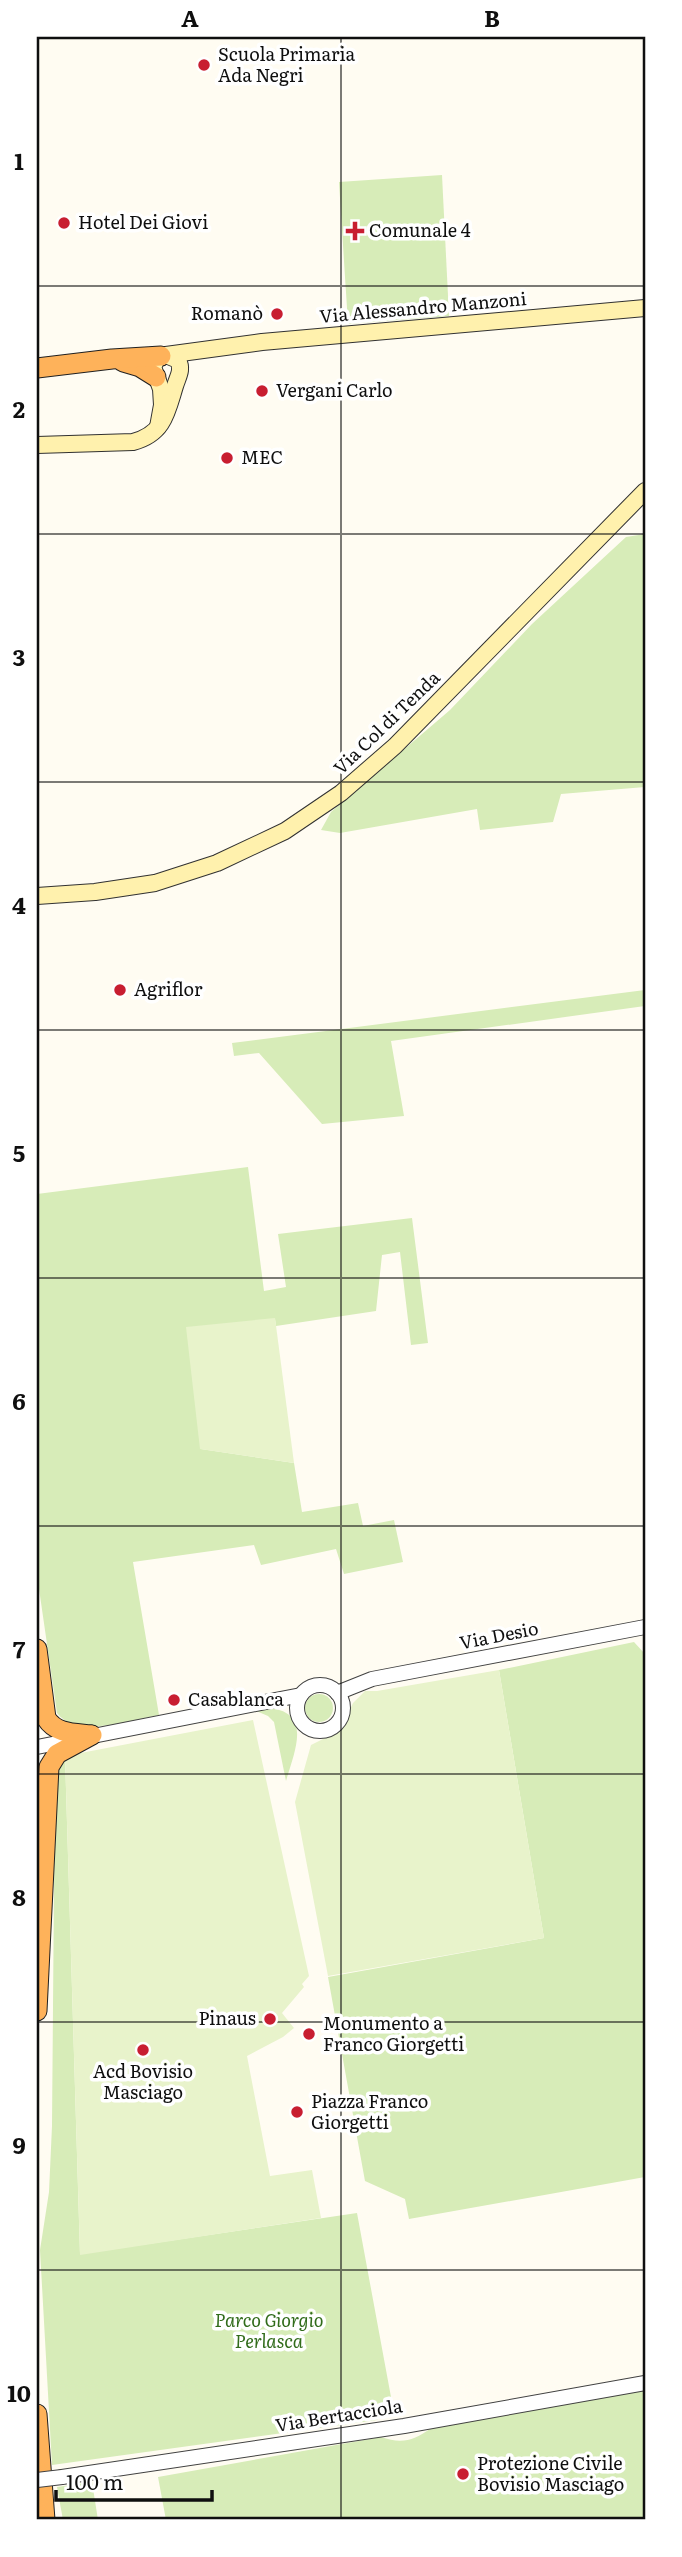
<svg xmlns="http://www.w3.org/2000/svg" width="682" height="2557" font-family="Literata,serif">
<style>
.green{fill:#d7ecb8}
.pitch{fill:#e8f3cb}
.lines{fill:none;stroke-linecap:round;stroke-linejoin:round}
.tertiary-casing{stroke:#424242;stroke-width:16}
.secondary-casing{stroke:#313131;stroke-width:18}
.trunk-casing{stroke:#202020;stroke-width:21}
.tertiary{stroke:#fff;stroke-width:14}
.secondary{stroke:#fff1ad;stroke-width:16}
.trunk{stroke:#feb25a;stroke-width:19}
.tertiary-bridge-casing{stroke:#424242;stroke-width:16;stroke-linecap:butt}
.tertiary-bridge{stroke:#fff;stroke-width:14}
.grid{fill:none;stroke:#0f0f0f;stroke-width:2;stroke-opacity:0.55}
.poi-dot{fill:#c81e31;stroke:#fff;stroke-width:2.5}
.labels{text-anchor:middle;stroke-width:7;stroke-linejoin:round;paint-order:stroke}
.poi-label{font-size:18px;fill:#0f0f0f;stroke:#fff;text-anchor:start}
.street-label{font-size:18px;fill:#0f0f0f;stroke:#fff}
.park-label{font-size:18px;font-style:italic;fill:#316c1b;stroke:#fff}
.neatline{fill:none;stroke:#0f0f0f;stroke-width:2.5}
.grid-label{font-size:23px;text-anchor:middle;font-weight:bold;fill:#0f0f0f}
</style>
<rect width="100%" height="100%" fill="#fffcf2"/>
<g class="green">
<path d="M 442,175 L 449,316 L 348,324 L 339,182 Z"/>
<path d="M 645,534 L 645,787 L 561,794 L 553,822 L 480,830 L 477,809 L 340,833 L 321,830 L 331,812 L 450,710 L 532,624 L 626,537 Z"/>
<path d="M 645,990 L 645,1006 L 391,1041 L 404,1116 L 322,1124 L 259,1053 L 234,1056 L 232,1043 Z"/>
<path d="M 248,1167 L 264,1291 L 286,1287 L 278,1234 L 412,1218 L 428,1343 L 411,1345 L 400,1252 L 382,1255 L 376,1311 L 276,1326 L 275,1319 L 201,1449 L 294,1463 L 302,1512 L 358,1503 L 363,1526 L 394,1520 L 403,1562 L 344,1574 L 336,1549 L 261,1565 L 254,1545 L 133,1562 L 159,1715 C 131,1720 76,1739 57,1713 L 37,1575 L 37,1194 Z"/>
<path d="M 634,1642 L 645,1654 L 645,2177 L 409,2219 L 405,2199 L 365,2181 L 328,1977 L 544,1938 L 499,1670 Z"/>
<circle cx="319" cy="1708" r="14"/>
<path d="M 264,1708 C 314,1709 295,1750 286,1781 L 274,1722 L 268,1716 L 254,1710 Z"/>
<path d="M 65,1756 L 80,2254 L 357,2213 L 391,2397 L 389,2411 L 377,2420 L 52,2465 L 40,2250 L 49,2192 L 52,2126 L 55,1769 Z"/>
<path d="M 645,2390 L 645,2520 L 166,2520 L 158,2477 L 381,2437 C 401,2444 414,2441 431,2428 Z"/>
<path d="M 92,2482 L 98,2520 L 63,2520 L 57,2487 Z"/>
</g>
<g class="pitch">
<path d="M 275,1318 L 294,1463 L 200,1449 L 186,1327 Z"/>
<path d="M 499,1670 L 544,1938 L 328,1976 L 295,1802 L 311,1745 L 331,1735 L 342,1726 L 353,1703 L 365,1691 L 377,1691 Z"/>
<path d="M 253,1720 L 309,1976 L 302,1984 L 304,1987 L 282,2013 L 294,2028 L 283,2037 L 247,2056 L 270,2176 L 312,2170 L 321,2218 L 80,2255 L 65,1756 Z"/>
</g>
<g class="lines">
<defs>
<g id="tertiary">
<circle cx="320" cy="1708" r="23"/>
<path d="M 337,1693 L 372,1679 L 645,1627"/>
<path d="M 37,1747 L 301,1695"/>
<path d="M 62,2477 L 404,2426 L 645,2383"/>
</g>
<g id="secondary">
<path d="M 158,427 L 162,405 L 161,389 L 153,367 L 157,359 L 166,355 L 262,342 L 645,308"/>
<path d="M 37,445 L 133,442 C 164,434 167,412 175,386 C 178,376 183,370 178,360 L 166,355"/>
<path d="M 37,896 L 95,892 L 155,883 L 217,863 L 285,831 L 341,793 L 395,746 L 645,491"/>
</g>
<g id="trunk">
<path d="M 123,362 L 140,367 L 156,377"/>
<path d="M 37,368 L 112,359 L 161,356"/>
<path d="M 37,1649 L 46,1718 C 56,1734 73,1733 91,1735"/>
<path d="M 37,2011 L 49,1767 L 57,1754 L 92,1735"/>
<path d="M 37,2414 L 45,2520"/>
</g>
</defs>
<use href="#tertiary" class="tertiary-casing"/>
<use href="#secondary" class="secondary-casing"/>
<use href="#trunk" class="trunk-casing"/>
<use href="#tertiary" class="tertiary"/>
<use href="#secondary" class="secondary"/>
<use href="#trunk" class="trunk"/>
<defs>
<path id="tertiary-bridge" d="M 37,2480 L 62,2477"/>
</defs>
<use href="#tertiary-bridge" class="tertiary-bridge-casing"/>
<use href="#tertiary-bridge" class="tertiary-bridge"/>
</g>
<path class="grid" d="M 341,37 L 341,2520M 37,286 L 645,286M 37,534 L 645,534M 37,782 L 645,782M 37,1030 L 645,1030M 37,1278 L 645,1278M 37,1526 L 645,1526M 37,1774 L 645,1774M 37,2022 L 645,2022M 37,2270 L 645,2270"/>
<g class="poi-dot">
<circle cx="204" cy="65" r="7"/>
<circle cx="64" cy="223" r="7"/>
<path d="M351.5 220.5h7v7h7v7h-7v7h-7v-7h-7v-7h7z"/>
<circle cx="277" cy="314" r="7"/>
<circle cx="262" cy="391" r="7"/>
<circle cx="227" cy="458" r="7"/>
<circle cx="120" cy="990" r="7"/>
<circle cx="174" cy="1700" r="7"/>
<circle cx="270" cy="2019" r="7"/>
<circle cx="309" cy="2034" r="7"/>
<circle cx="143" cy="2050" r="7"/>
<circle cx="297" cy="2112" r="7"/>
<circle cx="463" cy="2474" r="7"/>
</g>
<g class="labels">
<g class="poi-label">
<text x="218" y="61">Scuola Primaria<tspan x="218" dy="21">Ada Negri</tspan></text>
<text x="78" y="229">Hotel Dei Giovi</text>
<text x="369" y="237">Comunale 4</text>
<text x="263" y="320" text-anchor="end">Romanò</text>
<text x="276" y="397">Vergani Carlo</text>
<text x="241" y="464">MEC</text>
<text x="134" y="996">Agriflor</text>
<text x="188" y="1706">Casablanca</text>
<text x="256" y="2025" text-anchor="end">Pinaus</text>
<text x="323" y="2030">Monumento a<tspan x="323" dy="21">Franco Giorgetti</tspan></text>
<text x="143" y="2078" text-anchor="middle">Acd Bovisio<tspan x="143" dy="21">Masciago</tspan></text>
<text x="311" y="2108">Piazza Franco<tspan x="311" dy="21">Giorgetti</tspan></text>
<text x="477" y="2470">Protezione Civile<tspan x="477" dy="21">Bovisio Masciago</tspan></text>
</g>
<g class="street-label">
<text transform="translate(423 308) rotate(-5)" y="6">Via Alessandro Manzoni</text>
<text transform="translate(387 723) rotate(-44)" y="6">Via Col di Tenda</text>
<text transform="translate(499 1636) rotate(-11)" y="6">Via Desio</text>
<text transform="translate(339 2416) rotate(-9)" y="6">Via Bertacciola</text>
</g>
<g class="park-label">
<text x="269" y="2327">Parco Giorgio<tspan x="269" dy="21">Perlasca</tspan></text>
</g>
</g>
<rect width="682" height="2557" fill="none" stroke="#ffffff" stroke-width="77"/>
<path d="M56 2490v10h156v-10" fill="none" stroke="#0f0f0f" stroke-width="3.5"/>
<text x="66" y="2490" font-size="21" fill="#0f0f0f" stroke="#ffffff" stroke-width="5" paint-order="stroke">100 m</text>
<rect x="38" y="38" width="606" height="2480" class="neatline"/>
<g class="grid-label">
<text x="190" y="27">A</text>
<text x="492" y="27">B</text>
<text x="19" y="170">1</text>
<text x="19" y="418">2</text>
<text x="19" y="666">3</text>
<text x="19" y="914">4</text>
<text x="19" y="1162">5</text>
<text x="19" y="1410">6</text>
<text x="19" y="1658">7</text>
<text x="19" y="1906">8</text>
<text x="19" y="2154">9</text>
<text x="19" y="2402">10</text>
</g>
</svg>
